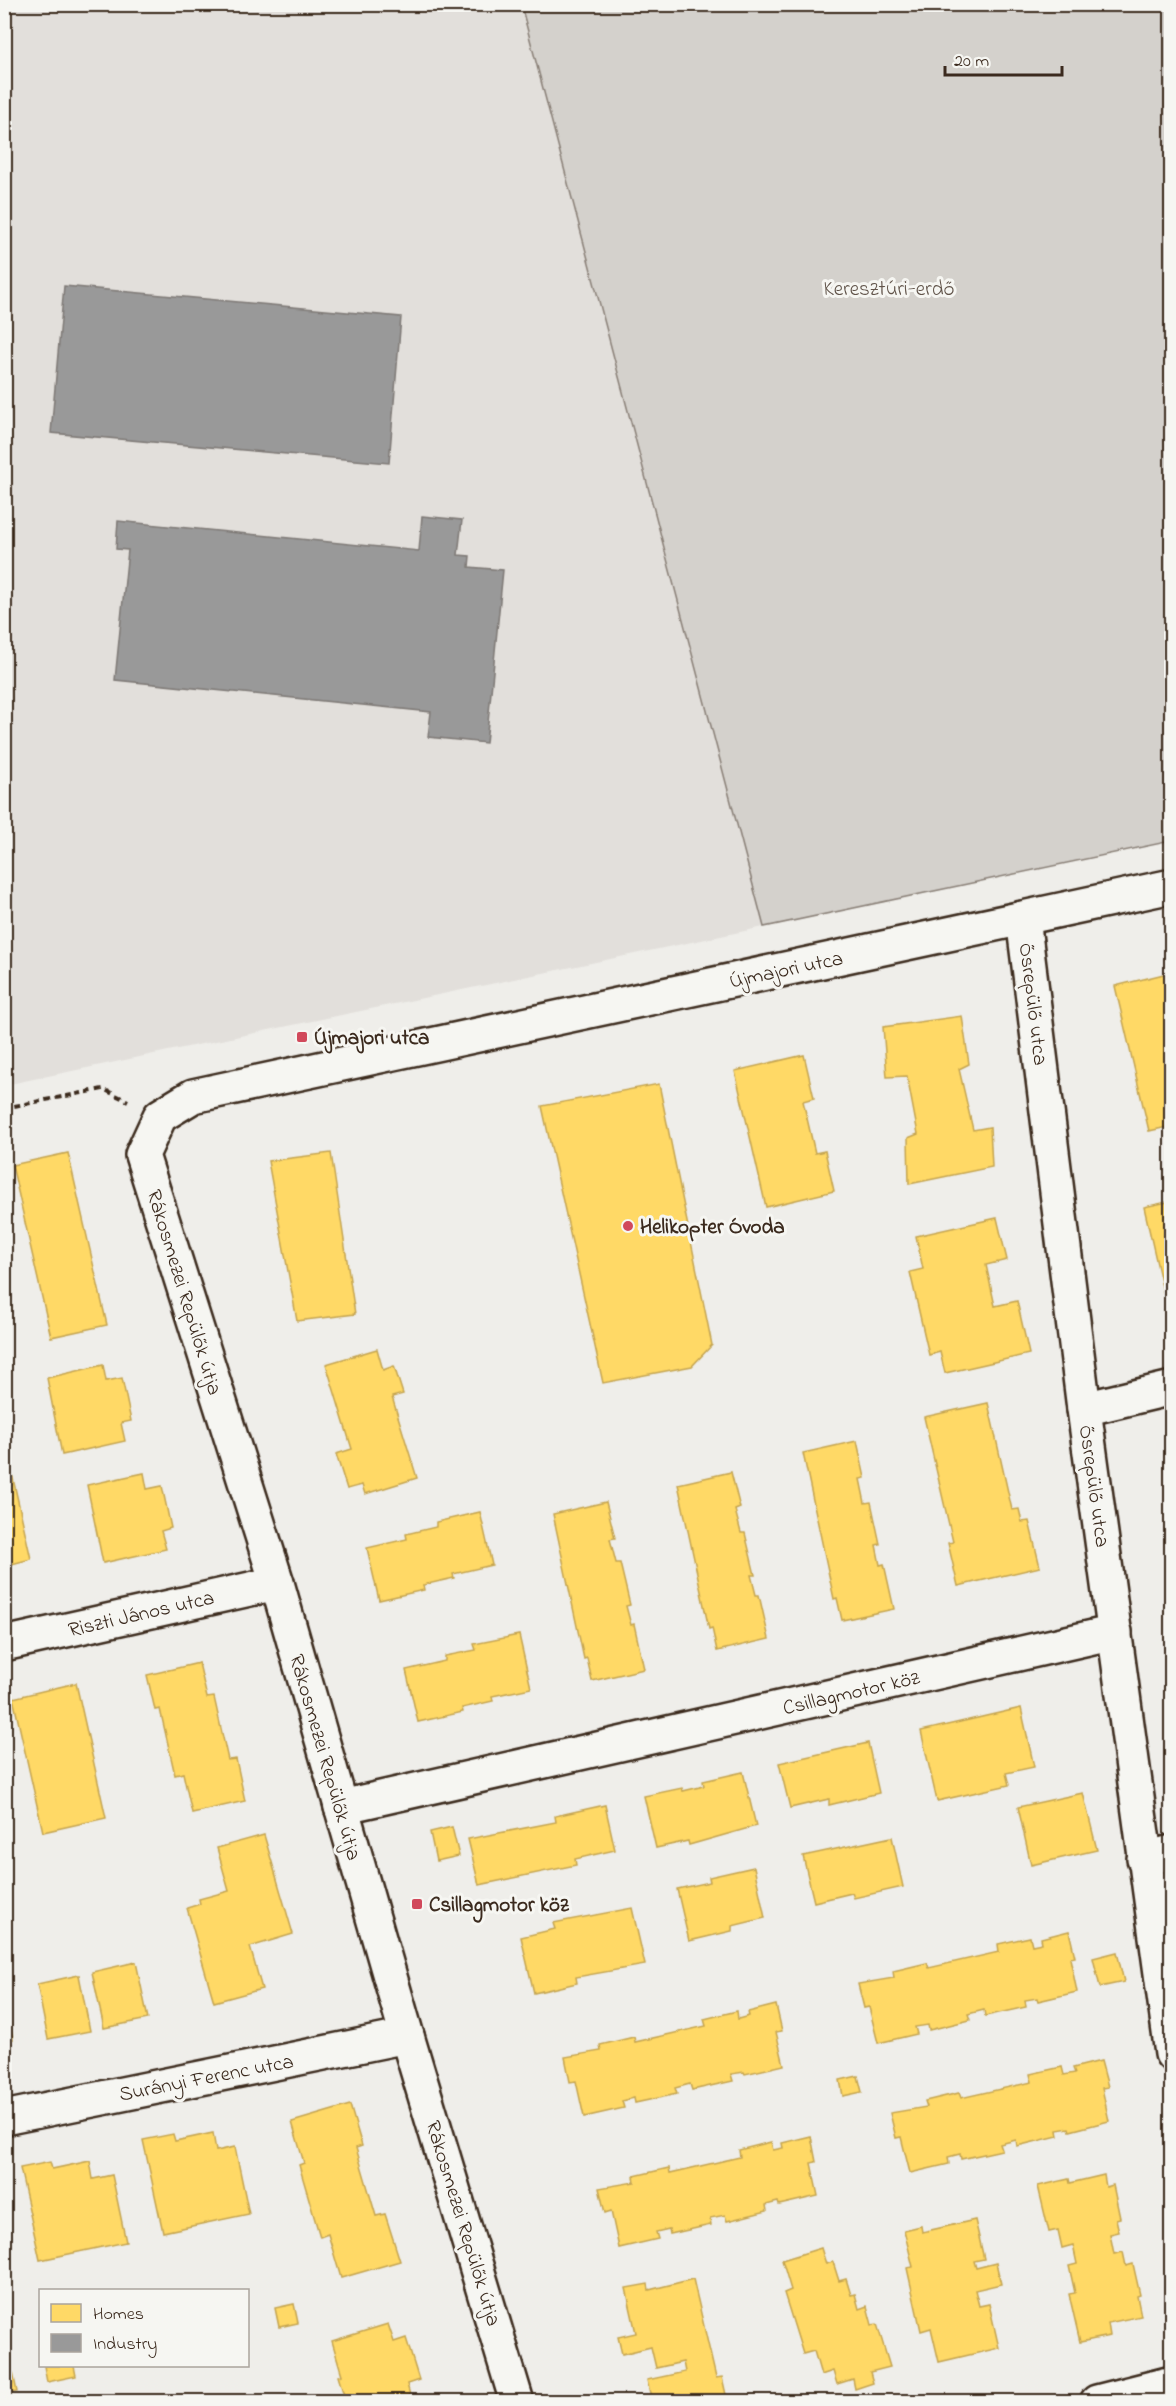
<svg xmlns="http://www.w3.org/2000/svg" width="1176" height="2406" font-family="'Indie Flower',sans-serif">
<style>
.built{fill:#e2dfdb}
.green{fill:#d4d1cc;stroke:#887e75;stroke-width:1.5}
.homes{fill:#ffd966;stroke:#c4a450;stroke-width:1.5}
.industry{fill:#999;stroke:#7d7874;stroke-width:1.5}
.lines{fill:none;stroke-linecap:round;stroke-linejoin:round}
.street-casing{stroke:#3b2a1e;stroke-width:38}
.path{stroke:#3b2a1e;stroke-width:4;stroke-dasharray:6 4.5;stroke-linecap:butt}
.street{stroke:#f6f6f2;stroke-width:33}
.poi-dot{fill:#d1495b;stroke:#f6f6f2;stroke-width:2}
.labels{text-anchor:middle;stroke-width:6;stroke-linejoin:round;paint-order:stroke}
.park-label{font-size:21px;fill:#61544a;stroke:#f6f6f2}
.street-label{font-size:21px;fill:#3b2a1e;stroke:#f6f6f2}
.poi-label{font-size:21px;font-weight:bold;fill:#3b2a1e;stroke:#f6f6f2;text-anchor:start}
</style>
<rect width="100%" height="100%" fill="#efeeea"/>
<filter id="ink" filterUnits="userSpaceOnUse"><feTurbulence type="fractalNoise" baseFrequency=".0167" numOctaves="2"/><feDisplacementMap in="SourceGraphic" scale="12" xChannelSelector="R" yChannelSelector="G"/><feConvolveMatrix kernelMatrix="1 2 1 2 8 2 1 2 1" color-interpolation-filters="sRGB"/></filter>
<g filter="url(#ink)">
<path class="built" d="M 5,5 L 521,5 L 764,927 L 5,1085 Z"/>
<path class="green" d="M 521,5 L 1171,5 L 1171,841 L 764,927 Z"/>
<g class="homes">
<path d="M 1172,972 L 1172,1126 L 1149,1131 L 1115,986 Z"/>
<path d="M 962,1016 L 969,1064 L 959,1069 L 973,1130 L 990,1127 L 992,1167 L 909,1184 L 908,1138 L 918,1134 L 907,1076 L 887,1077 L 883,1027 Z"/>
<path d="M 804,1055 L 814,1098 L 803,1101 L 815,1153 L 825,1151 L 834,1191 L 766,1207 L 735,1071 Z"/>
<path d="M 659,1084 L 712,1345 L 692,1366 L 603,1383 L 542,1106 Z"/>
<path d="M 68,1153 L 107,1325 L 51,1337 L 12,1165 Z"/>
<path d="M 331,1153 L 355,1314 L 297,1321 L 268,1161 Z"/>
<path d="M 1172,1201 L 1172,1303 L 1166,1304 L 1144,1207 Z"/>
<path d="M 997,1218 L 1007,1260 L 986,1265 L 995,1306 L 1017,1301 L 1029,1354 L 945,1373 L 940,1352 L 929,1355 L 910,1272 L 923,1269 L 916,1236 Z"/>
<path d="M 377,1349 L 383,1370 L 394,1366 L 403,1394 L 392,1397 L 417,1478 L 365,1494 L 362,1485 L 347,1489 L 336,1454 L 352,1449 L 326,1364 Z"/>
<path d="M 103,1365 L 106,1381 L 122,1378 L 131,1421 L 121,1423 L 125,1441 L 62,1455 L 47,1378 Z"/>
<path d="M 988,1403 L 1012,1510 L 1019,1509 L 1022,1522 L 1029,1521 L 1040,1567 L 958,1586 L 948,1543 L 953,1542 L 924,1417 Z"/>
<path d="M 857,1441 L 865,1478 L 860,1479 L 865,1503 L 871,1502 L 880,1544 L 876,1545 L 880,1565 L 884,1564 L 894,1609 L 842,1620 L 837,1598 L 834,1599 L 803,1453 Z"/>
<path d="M 731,1472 L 740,1508 L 735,1510 L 741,1533 L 745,1533 L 755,1575 L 751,1575 L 756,1595 L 759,1595 L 769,1639 L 717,1651 L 712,1628 L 709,1629 L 678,1484 Z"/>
<path d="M 144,1473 L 147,1489 L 162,1486 L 171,1528 L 161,1531 L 166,1549 L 103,1563 L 87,1485 Z"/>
<path d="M 12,1474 L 31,1559 L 4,1566 L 4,1476 Z"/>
<path d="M 606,1502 L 615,1538 L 610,1539 L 616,1563 L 620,1563 L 630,1605 L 626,1606 L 631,1625 L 634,1624 L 644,1669 L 592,1681 L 587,1658 L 584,1659 L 553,1514 Z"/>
<path d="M 480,1512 L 492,1565 L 453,1574 L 454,1578 L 423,1585 L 424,1590 L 379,1600 L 367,1548 L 407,1539 L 406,1534 L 436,1527 L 436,1522 Z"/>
<path d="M 519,1635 L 531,1688 L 492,1696 L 493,1701 L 462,1708 L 463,1712 L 418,1722 L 406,1670 L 445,1661 L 445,1656 L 476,1650 L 474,1644 Z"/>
<path d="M 199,1663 L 207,1698 L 214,1697 L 228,1760 L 236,1759 L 245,1801 L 192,1813 L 183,1773 L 175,1775 L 160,1709 L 155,1710 L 147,1675 Z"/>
<path d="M 76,1683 L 106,1818 L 43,1832 L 13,1698 Z"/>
<path d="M 1021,1708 L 1034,1767 L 1006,1773 L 1009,1785 L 937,1801 L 921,1731 Z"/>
<path d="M 868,1743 L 879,1793 L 829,1805 L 829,1799 L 790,1808 L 779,1763 Z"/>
<path d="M 743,1772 L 756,1826 L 689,1845 L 688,1841 L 656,1848 L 644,1796 L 682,1788 L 683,1791 L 704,1786 L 703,1781 Z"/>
<path d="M 1083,1793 L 1097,1850 L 1031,1865 L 1018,1807 Z"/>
<path d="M 605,1805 L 615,1850 L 575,1859 L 576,1865 L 479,1885 L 468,1839 L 556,1822 L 555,1816 Z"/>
<path d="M 452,1827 L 459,1856 L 436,1861 L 430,1832 Z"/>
<path d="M 264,1835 L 293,1934 L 250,1947 L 262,1989 L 214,2002 L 187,1908 L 200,1904 L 199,1899 L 229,1891 L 217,1848 Z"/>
<path d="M 892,1837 L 903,1887 L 854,1898 L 852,1893 L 814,1902 L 803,1856 Z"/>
<path d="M 754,1867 L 765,1918 L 732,1926 L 732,1931 L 689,1941 L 677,1889 L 710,1882 L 709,1877 Z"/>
<path d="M 632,1908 L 645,1965 L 576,1977 L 577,1983 L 534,1993 L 521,1937 L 555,1929 L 553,1923 Z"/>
<path d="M 1069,1931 L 1075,1957 L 1070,1958 L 1077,1992 L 1038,2001 L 1037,1998 L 1025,2000 L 1026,2007 L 985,2016 L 984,2010 L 968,2014 L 970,2020 L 929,2030 L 928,2025 L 915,2027 L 917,2034 L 878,2043 L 869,2007 L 864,2008 L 858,1984 L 894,1978 L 893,1971 L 927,1963 L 929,1968 L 999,1952 L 998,1944 L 1030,1937 L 1032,1945 L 1042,1943 L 1041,1938 Z"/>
<path d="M 1117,1952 L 1124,1982 L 1100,1987 L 1093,1958 Z"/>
<path d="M 136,1962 L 148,2019 L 104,2028 L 92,1972 Z"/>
<path d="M 79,1975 L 90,2031 L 48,2039 L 37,1984 Z"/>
<path d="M 4,1997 L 13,2039 L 4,2040 Z"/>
<path d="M 776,2005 L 782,2031 L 776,2032 L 784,2065 L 745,2074 L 744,2072 L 731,2074 L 733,2081 L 692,2090 L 690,2084 L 675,2088 L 677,2094 L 635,2103 L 634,2098 L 622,2101 L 624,2108 L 584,2117 L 576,2081 L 570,2082 L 565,2057 L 601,2051 L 600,2045 L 634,2037 L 635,2042 L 706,2026 L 704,2019 L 737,2011 L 738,2019 L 749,2016 L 748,2012 Z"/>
<path d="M 1101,2061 L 1108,2087 L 1102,2088 L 1109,2121 L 1070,2131 L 1069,2128 L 1057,2130 L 1058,2136 L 1017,2146 L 1016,2140 L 1000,2144 L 1002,2150 L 961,2159 L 960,2154 L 948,2157 L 949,2164 L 910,2173 L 901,2137 L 896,2138 L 890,2113 L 927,2107 L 925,2101 L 959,2093 L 961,2098 L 1032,2082 L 1030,2074 L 1062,2067 L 1064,2075 L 1075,2073 L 1073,2068 Z"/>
<path d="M 858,2076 L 862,2092 L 843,2096 L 840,2080 Z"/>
<path d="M 350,2105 L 362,2146 L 356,2148 L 376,2216 L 385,2214 L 400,2261 L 341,2278 L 328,2234 L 320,2237 L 299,2165 L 304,2163 L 292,2122 Z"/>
<path d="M 213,2133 L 216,2151 L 235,2147 L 249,2214 L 163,2232 L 143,2140 L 173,2134 L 175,2141 Z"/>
<path d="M 811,2136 L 816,2162 L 811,2163 L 818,2196 L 779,2205 L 778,2202 L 766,2205 L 767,2211 L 727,2221 L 725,2215 L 710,2218 L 711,2225 L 670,2234 L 669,2229 L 656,2232 L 658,2239 L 619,2248 L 611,2211 L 605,2213 L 599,2188 L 635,2182 L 634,2176 L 669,2168 L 670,2173 L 740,2157 L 739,2150 L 771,2142 L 773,2150 L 783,2148 L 782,2143 Z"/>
<path d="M 90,2161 L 93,2179 L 112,2175 L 126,2242 L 40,2260 L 20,2168 L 50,2162 L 52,2169 Z"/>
<path d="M 1104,2175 L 1106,2187 L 1113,2185 L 1120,2218 L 1116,2219 L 1119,2232 L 1110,2234 L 1114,2254 L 1123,2252 L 1126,2266 L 1133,2264 L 1140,2295 L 1137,2296 L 1141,2316 L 1108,2323 L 1110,2336 L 1080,2342 L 1069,2294 L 1075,2293 L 1069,2266 L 1077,2264 L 1073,2245 L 1062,2248 L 1058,2230 L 1049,2232 L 1038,2186 L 1069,2179 L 1070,2183 Z"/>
<path d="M 975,2220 L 984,2259 L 974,2261 L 976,2268 L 996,2263 L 1001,2284 L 975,2290 L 979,2306 L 989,2304 L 999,2348 L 939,2362 L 931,2328 L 921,2331 L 907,2268 L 913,2267 L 904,2230 L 921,2226 L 922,2232 Z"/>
<path d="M 821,2248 L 826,2264 L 833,2262 L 839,2281 L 846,2279 L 851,2295 L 855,2294 L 859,2309 L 867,2306 L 872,2325 L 877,2324 L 890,2367 L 870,2372 L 873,2383 L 855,2389 L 853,2379 L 837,2384 L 833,2371 L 821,2375 L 814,2351 L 803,2354 L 784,2293 L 791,2290 L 782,2260 Z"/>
<path d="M 693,2279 L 716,2378 L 722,2377 L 727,2399 L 652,2402 L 647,2380 L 685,2372 L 683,2362 L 656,2368 L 651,2347 L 622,2354 L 618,2337 L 636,2333 L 626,2288 L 648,2284 L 649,2290 Z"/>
<path d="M 294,2304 L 298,2323 L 279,2327 L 275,2308 Z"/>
<path d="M 388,2324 L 394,2342 L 406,2338 L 419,2380 L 407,2384 L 411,2399 L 403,2402 L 346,2402 L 338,2376 L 342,2375 L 332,2341 Z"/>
<path d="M 44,2366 L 74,2366 L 76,2376 L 47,2382 Z"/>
<path d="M 13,2373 L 17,2392 L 4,2394 L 4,2375 Z"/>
</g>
<g class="industry">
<path d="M 64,286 L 401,317 L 389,463 L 51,433 Z"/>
<path d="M 422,516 L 462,520 L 458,555 L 470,556 L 469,567 L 503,570 L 486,743 L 428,737 L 431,712 L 115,680 L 128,550 L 116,549 L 118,521 L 419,551 Z"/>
</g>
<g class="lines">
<defs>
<g id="street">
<path d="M 1023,918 L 1084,1409 L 1172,2054"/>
<path d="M 1084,1409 L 1172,1388"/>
<path d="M 4,1644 L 277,1583"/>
<path d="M 341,1807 L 1115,1632"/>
<path d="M 1144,1859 L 1172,1852"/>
<path d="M 4,2118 L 407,2036"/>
<path d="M 517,2402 L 407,2036 L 277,1583 L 142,1155 L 160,1116 L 193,1096 L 1172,886"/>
<path d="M 1097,2402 L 1172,2383"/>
</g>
</defs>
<use href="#street" class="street-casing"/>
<path class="path" d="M 4,1108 L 103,1089 L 128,1101"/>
<use href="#street" class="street"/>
</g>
</g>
<g class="poi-dot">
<rect x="296" y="1031" width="12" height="12" rx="3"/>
<circle cx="628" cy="1226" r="6"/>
<rect x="411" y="1898" width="12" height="12" rx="3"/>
</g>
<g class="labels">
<g class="park-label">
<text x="889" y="295">Keresztúri-erdő</text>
</g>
<g class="street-label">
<text transform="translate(786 969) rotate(-12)" y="7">Újmajori utca</text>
<text transform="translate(1034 1004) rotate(83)" y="7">Ősrepülő utca</text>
<text transform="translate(185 1292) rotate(73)" y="7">Rákosmezei Repülők útja</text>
<text transform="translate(1095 1486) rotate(82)" y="7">Ősrepülő utca</text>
<text transform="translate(141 1613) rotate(-13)" y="7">Riszti János utca</text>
<text transform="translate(851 1692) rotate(-13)" y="7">Csillagmotor köz</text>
<text transform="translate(326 1757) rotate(74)" y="7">Rákosmezei Repülők útja</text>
<text transform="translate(206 2077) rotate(-11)" y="7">Surányi Ferenc utca</text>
<text transform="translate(464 2223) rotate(73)" y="7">Rákosmezei Repülők útja</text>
</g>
<g class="poi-label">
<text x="314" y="1044">Újmajori utca</text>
<text x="640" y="1233">Helikopter Óvoda</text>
<text x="429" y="1911">Csillagmotor köz</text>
</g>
</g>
<rect width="1176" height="2406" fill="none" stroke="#f6f6f2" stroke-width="24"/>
<rect x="12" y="12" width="1152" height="2382" fill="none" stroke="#3b2a1e" stroke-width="2" filter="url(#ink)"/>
<rect x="39" y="2289" width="210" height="78" fill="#f6f6f2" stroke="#aba49d" stroke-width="1.5"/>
<rect x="51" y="2304" width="30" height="18" fill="#ffd966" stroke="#aba49d" stroke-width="1.5"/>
<text x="93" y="2319" font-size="18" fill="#3b2a1e">Homes</text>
<rect x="51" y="2334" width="30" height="18" fill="#999999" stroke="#aba49d" stroke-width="1.5"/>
<text x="93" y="2349" font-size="18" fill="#3b2a1e">Industry</text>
<path d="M945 66v9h117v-9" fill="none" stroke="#3b2a1e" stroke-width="3"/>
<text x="954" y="66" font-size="18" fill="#3b2a1e" stroke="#f6f6f2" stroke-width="4.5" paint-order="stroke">20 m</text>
</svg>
